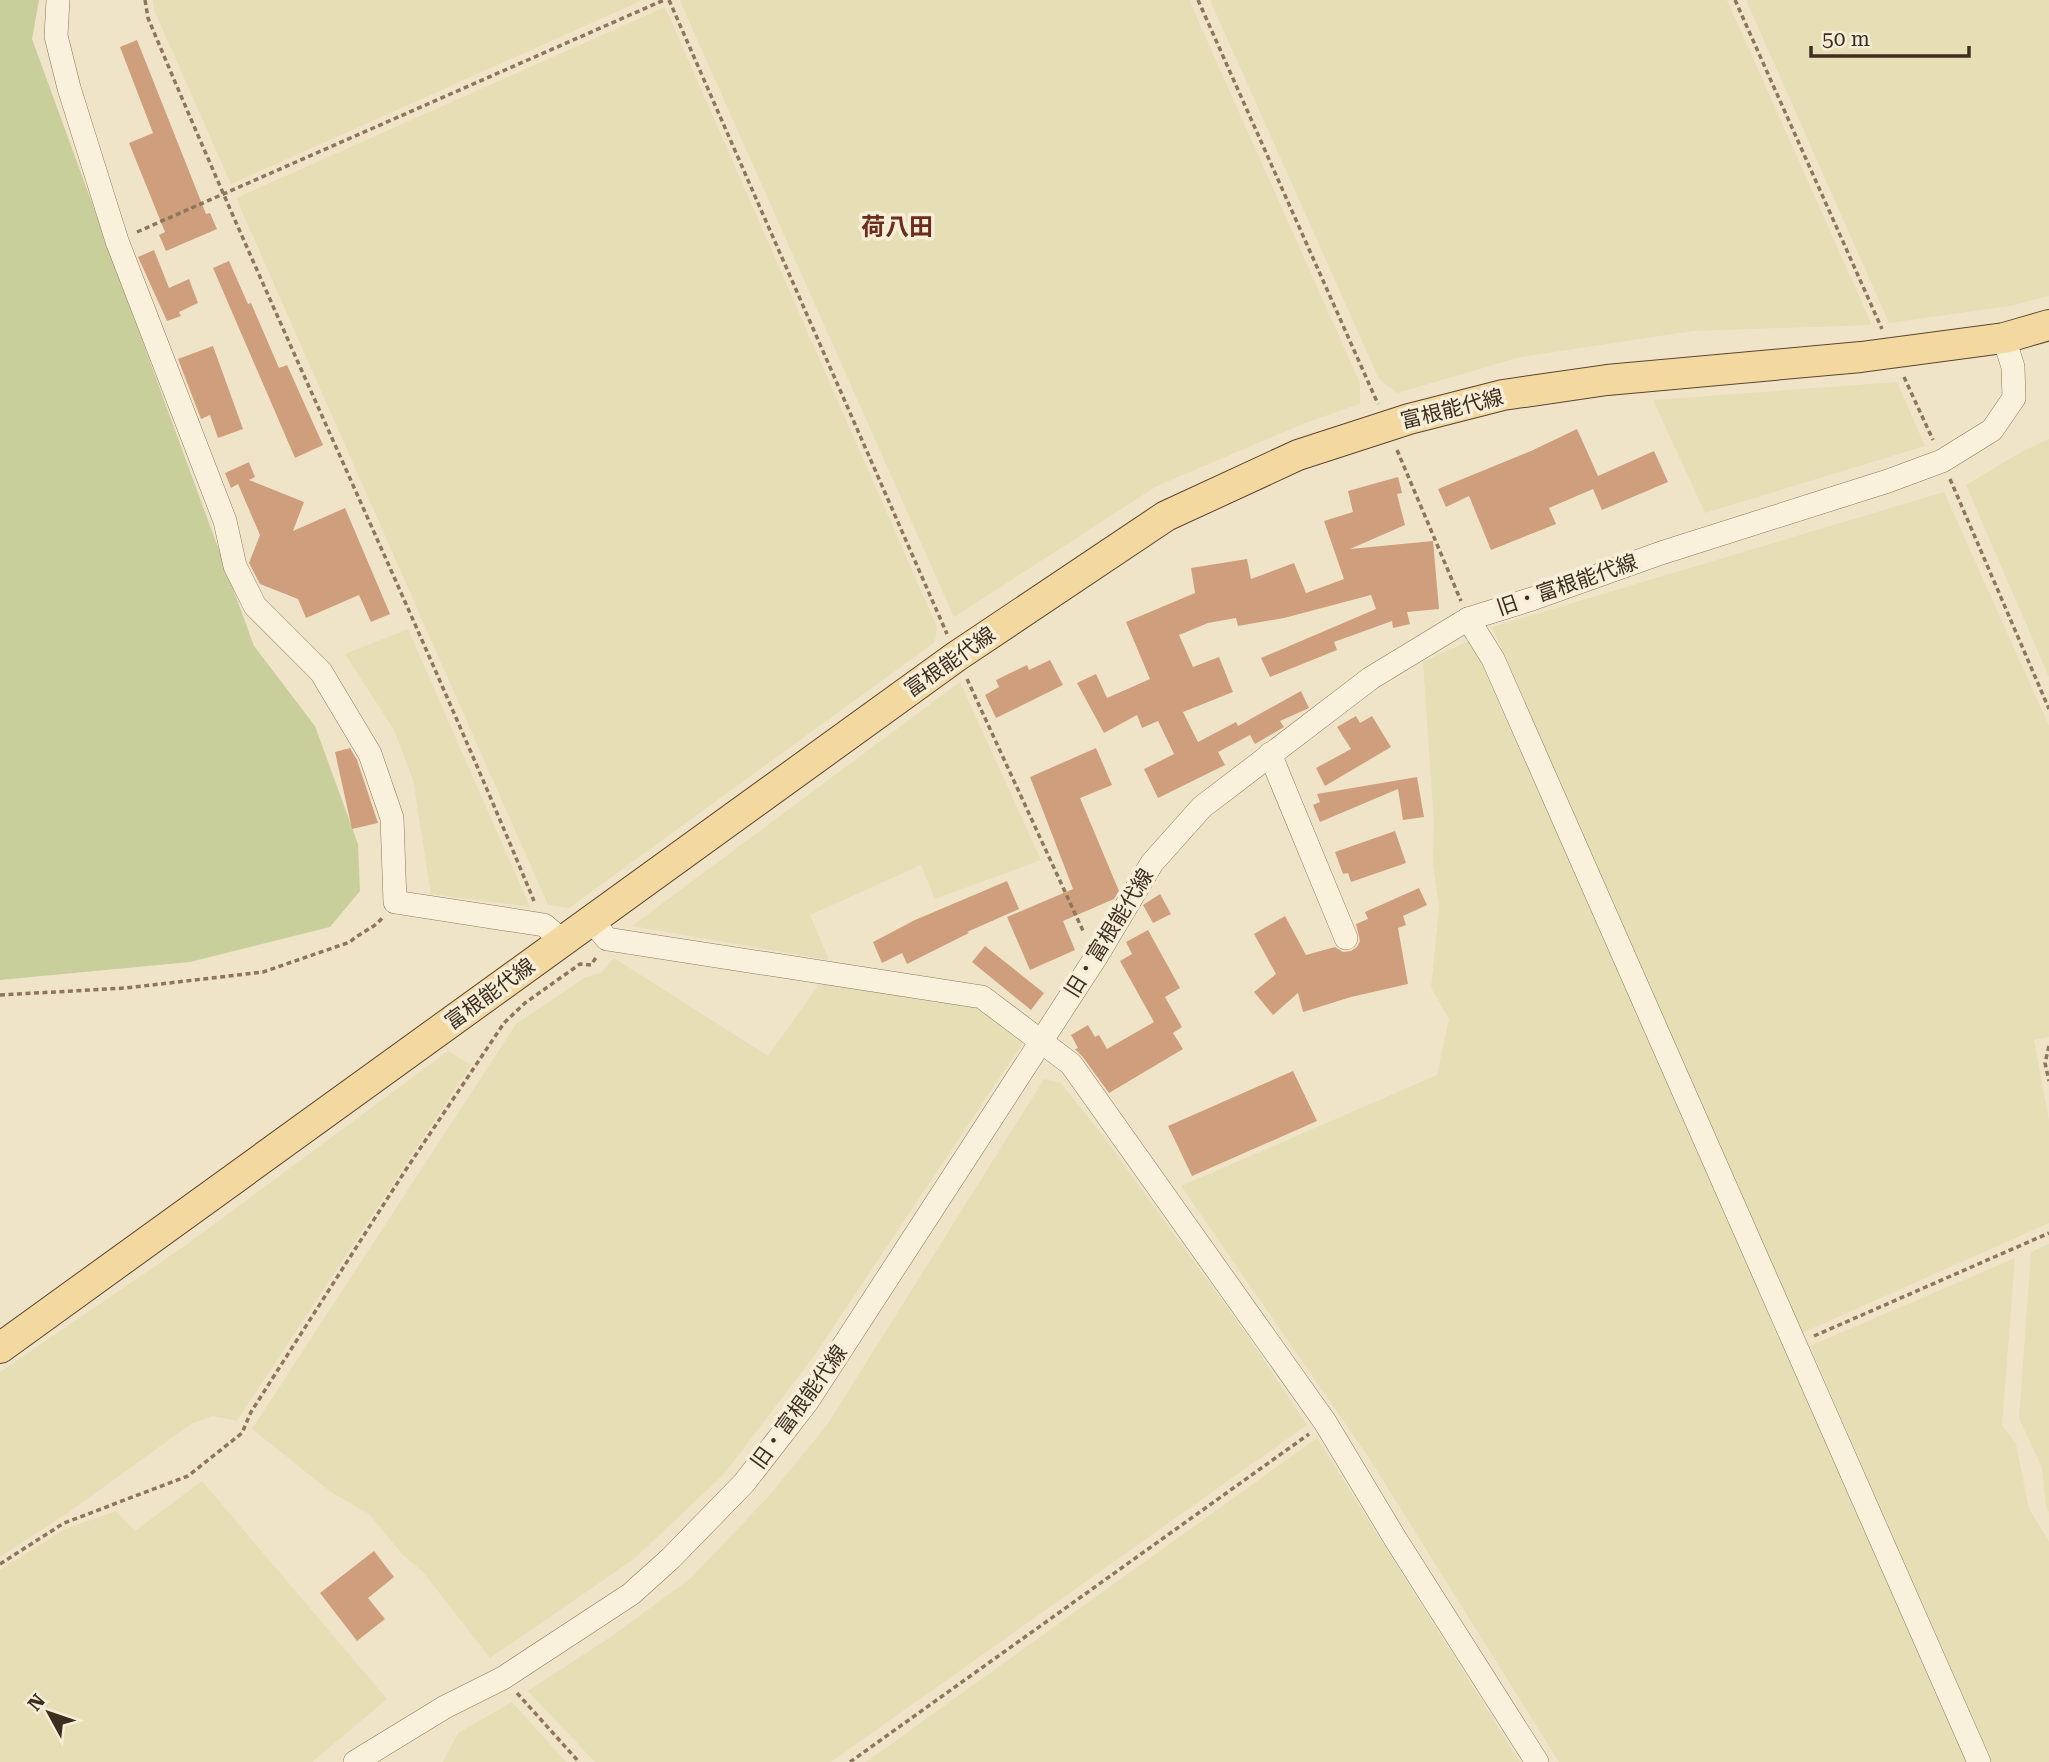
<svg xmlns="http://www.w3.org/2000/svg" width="2049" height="1762" font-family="'Roboto Serif','Noto Sans JP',serif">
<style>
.farmland{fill:#e6deb5}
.green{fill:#c9cf9b}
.building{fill:#cf9f7d}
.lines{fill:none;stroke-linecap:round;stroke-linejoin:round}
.minor-casing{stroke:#8d765c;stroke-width:24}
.major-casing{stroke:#5b4430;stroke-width:32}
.path{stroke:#8d765c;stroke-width:3.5;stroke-dasharray:5 3.5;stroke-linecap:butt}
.minor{stroke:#faf1dc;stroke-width:23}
.major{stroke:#f3d9a0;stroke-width:30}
.labels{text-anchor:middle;stroke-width:7;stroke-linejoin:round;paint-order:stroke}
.street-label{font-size:21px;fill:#3d2e20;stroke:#f7eed8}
.quarter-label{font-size:24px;font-weight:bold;fill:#6b2e1e;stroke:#f7eed8}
</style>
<rect width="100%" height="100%" fill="#f0e4c8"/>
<g class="farmland">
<path d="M 153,0 L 643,0 L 231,184 L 154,10 Z"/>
<path d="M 682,0 L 1189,0 L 1360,383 L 1360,404 L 1305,423 L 1157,486 L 954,617 L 680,1 Z"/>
<path d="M 1210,0 L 1727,0 L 1872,325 L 1693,331 L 1521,357 L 1397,393 L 1379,379 Z"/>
<path d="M 1746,0 L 2049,0 L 2049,296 L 2010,306 L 1889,323 Z"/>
<path d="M 665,7 L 937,627 L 935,642 L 569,908 L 548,905 L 236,198 Z"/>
<path d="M 1897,382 L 1925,446 L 1705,513 L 1653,400 Z"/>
<path d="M 2049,439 L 2049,677 L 1966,485 L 2023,451 Z"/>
<path d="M 1944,492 L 2049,726 L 2049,1037 L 2034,1040 L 2049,1121 L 2049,1223 L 1802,1333 L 1492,627 Z"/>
<path d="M 408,629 L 530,907 L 431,894 L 413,780 L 394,730 L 345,654 Z"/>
<path d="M 1471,640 L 1969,1762 L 1559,1762 L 1369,1458 L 1181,1186 L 1437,1075 L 1449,1019 L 1431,988 L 1439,908 L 1433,864 L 1434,823 L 1423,662 Z"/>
<path d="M 960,682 L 1041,860 L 935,899 L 921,865 L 810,915 L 829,960 L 632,926 Z"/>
<path d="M 614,958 L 768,1056 L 822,980 L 979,1005 L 1026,1038 L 814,1356 L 724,1474 L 634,1559 L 490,1658 L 423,1572 L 403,1555 L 369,1514 L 331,1492 L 252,1429 L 516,1024 L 584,978 L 601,973 Z"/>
<path d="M 448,1051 L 471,1065 L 237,1421 L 213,1416 L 191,1424 L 69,1512 L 0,1557 L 0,1372 L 186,1245 Z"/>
<path d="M 1044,1079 L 1061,1083 L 1103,1136 L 1247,1335 L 1307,1425 L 831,1762 L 595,1762 L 528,1691 L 612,1636 L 691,1578 L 768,1497 L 827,1425 Z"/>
<path d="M 2049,1244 L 2049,1512 L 2046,1507 L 2042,1468 L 2019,1418 L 2031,1252 Z"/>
<path d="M 2015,1258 L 2002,1425 L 2016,1444 L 2029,1509 L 2049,1541 L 2049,1762 L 1991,1762 L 1810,1346 Z"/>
<path d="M 1317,1438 L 1520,1762 L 866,1762 Z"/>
<path d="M 202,1481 L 387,1699 L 312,1762 L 0,1762 L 0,1570 L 65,1529 L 116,1511 L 135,1531 Z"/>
<path d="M 512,1702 L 566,1762 L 443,1762 L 458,1733 Z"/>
</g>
<path class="green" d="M 0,0 L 39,0 L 32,39 L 254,646 L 315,726 L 358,844 L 360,891 L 330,927 L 190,962 L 0,980 Z"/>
<g class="building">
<path d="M 137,40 L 206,214 L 210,213 L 217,229 L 166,251 L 159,235 L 165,232 L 129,143 L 153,133 L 120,47 Z"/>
<path d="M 154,250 L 169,288 L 189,279 L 198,303 L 179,312 L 181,316 L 167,321 L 138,257 Z"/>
<path d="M 229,261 L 248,304 L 251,303 L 279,368 L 287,365 L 323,445 L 295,458 L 213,268 Z"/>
<path d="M 213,346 L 243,429 L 218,438 L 210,415 L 201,419 L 178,359 Z"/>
<path d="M 1577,429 L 1598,476 L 1654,451 L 1668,482 L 1602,510 L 1593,489 L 1549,508 L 1556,524 L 1491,550 L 1469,496 L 1446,507 L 1438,489 L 1531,451 Z"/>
<path d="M 249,462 L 255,477 L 249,480 L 304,502 L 293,531 L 345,508 L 390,614 L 371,622 L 359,595 L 306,618 L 298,599 L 260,584 L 249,563 L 260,535 L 238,484 L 231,488 L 225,473 Z"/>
<path d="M 1398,477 L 1402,493 L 1397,494 L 1405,525 L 1350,549 L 1433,541 L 1439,609 L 1407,612 L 1410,624 L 1393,628 L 1392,621 L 1334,642 L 1337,650 L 1270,677 L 1261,658 L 1376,609 L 1371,595 L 1284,618 L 1238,626 L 1236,618 L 1208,623 L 1179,635 L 1193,667 L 1219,657 L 1233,692 L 1183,712 L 1198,742 L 1236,722 L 1238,726 L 1301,691 L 1309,708 L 1280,721 L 1284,727 L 1255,744 L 1250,735 L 1218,752 L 1225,765 L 1158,798 L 1144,769 L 1174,754 L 1158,721 L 1142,728 L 1137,715 L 1104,733 L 1077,683 L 1096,674 L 1107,698 L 1150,679 L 1126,622 L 1195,593 L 1191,568 L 1247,559 L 1251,579 L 1294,563 L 1306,593 L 1344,579 L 1324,521 L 1353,512 L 1348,491 Z"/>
<path d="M 1050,660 L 1063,685 L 996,718 L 985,695 L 999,687 L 996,680 L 1027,665 L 1029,670 Z"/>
<path d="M 1356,716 L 1360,723 L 1372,716 L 1391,747 L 1325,786 L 1316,768 L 1351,749 L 1337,727 Z"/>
<path d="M 350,748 L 357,760 L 378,823 L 352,829 L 335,752 Z"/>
<path d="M 1096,748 L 1112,785 L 1080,798 L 1119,891 L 1114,899 L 1063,921 L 1075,950 L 1030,970 L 1007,917 L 1073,889 L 1030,777 Z"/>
<path d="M 1417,777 L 1424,817 L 1403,820 L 1398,789 L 1320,822 L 1313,805 L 1320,802 L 1317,794 Z"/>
<path d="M 1395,831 L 1406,863 L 1351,882 L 1348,873 L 1343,874 L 1335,852 Z"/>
<path d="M 1007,881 L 1019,909 L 967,932 L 969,933 L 907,964 L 902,953 L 882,963 L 873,942 L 915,920 Z"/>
<path d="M 1419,888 L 1427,905 L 1403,916 L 1406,925 L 1398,928 L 1408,984 L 1351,997 L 1303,1012 L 1298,993 L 1273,1015 L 1254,992 L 1276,974 L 1254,934 L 1285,916 L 1306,955 L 1335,947 L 1343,952 L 1351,951 L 1357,947 L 1360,941 L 1356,924 L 1368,919 L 1365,912 Z"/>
<path d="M 1160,894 L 1171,914 L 1153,923 L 1143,905 Z"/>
<path d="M 1148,930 L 1180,988 L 1165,997 L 1182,1027 L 1173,1033 L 1183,1049 L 1109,1093 L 1082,1056 L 1075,1049 L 1078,1048 L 1071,1035 L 1088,1025 L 1095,1037 L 1099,1035 L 1107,1049 L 1154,1022 L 1120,961 L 1132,954 L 1126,942 Z"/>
<path d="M 985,946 L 1044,993 L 1031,1010 L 972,962 Z"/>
<path d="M 1293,1071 L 1317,1121 L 1192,1176 L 1168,1126 Z"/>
<path d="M 374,1551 L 394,1577 L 368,1598 L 385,1619 L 357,1641 L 320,1593 Z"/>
</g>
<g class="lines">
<defs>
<g id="minor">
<path d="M 58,0 L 56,36 L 69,88 L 117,241 L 225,521 L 235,566 L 255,606 L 321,672 L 370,754 L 392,818 L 395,902 L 544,925 L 563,941"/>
<path d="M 1468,619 L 1493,659 L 1979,1762"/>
<path d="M 1270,754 L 1346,938"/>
<path d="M 591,920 L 607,939 L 982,997 L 1071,1064 L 1325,1422 L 1396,1540 L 1537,1762"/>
<path d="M 355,1762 L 445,1707 L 503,1678 L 631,1594 L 671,1558 L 744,1483 L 807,1402 L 1096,957 L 1152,863 L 1202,807 L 1371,678 L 1468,619 L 1532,599 L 1661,553 L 1888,481 L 1942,461 L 1992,430 L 2014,398 L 2013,367 L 2004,338"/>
</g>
<path id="major" d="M 0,1348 L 957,656 L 1166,516 L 1298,455 L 1409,419 L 1503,395 L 1607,380 L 1861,357 L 2004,338 L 2049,325"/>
</defs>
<use href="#minor" class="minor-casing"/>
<use href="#major" class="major-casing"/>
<g class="path">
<path d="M 145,0 L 148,18 C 272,314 411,604 534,901"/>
<path d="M 669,0 L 947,634"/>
<path d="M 1198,0 L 1378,404"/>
<path d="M 1735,0 L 1882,329"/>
<path d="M 137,232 L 664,0"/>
<path d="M 1904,377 L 1933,440"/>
<path d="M 1397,450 L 1461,601"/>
<path d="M 1950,479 L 2049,709"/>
<path d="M 967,679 L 1084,933"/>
<path d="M 0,995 L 126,988 L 263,972 L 350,942 C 360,932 374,929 383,917"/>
<path d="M 2049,1046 L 2045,1063 L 2049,1081"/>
<path d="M 1814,1336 L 2049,1233"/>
<path d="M 0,1564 L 64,1523 L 188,1476 L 242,1433 L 251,1412 L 405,1171 L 504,1023 L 525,1003 L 580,964 L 591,965 L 597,956"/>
<path d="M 517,1693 L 579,1762"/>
<path d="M 850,1762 L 1309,1434"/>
</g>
<use href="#minor" class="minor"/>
<use href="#major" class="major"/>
</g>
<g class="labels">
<g class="street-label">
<text transform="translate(1452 409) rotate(-14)" y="7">富根能代線</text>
<text transform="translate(1567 585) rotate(-19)" y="7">旧・富根能代線</text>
<text transform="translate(950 662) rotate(-35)" y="7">富根能代線</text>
<text transform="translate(1109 933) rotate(-58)" y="7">旧・富根能代線</text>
<text transform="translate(490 994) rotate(-36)" y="7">富根能代線</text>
<text transform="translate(799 1407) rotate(-54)" y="7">旧・富根能代線</text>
</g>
<g class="quarter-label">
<text x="897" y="235">荷八田</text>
</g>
</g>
<g transform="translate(49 1713) rotate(310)" stroke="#f7eed8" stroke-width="5" paint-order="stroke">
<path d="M0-5L12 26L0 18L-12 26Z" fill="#3d2e20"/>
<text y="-10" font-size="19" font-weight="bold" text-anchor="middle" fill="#3d2e20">N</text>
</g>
<path d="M1811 46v10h158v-10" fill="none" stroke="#3d2e20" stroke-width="3.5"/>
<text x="1822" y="46" font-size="21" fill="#3d2e20" stroke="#f7eed8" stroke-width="5" paint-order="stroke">50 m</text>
</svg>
